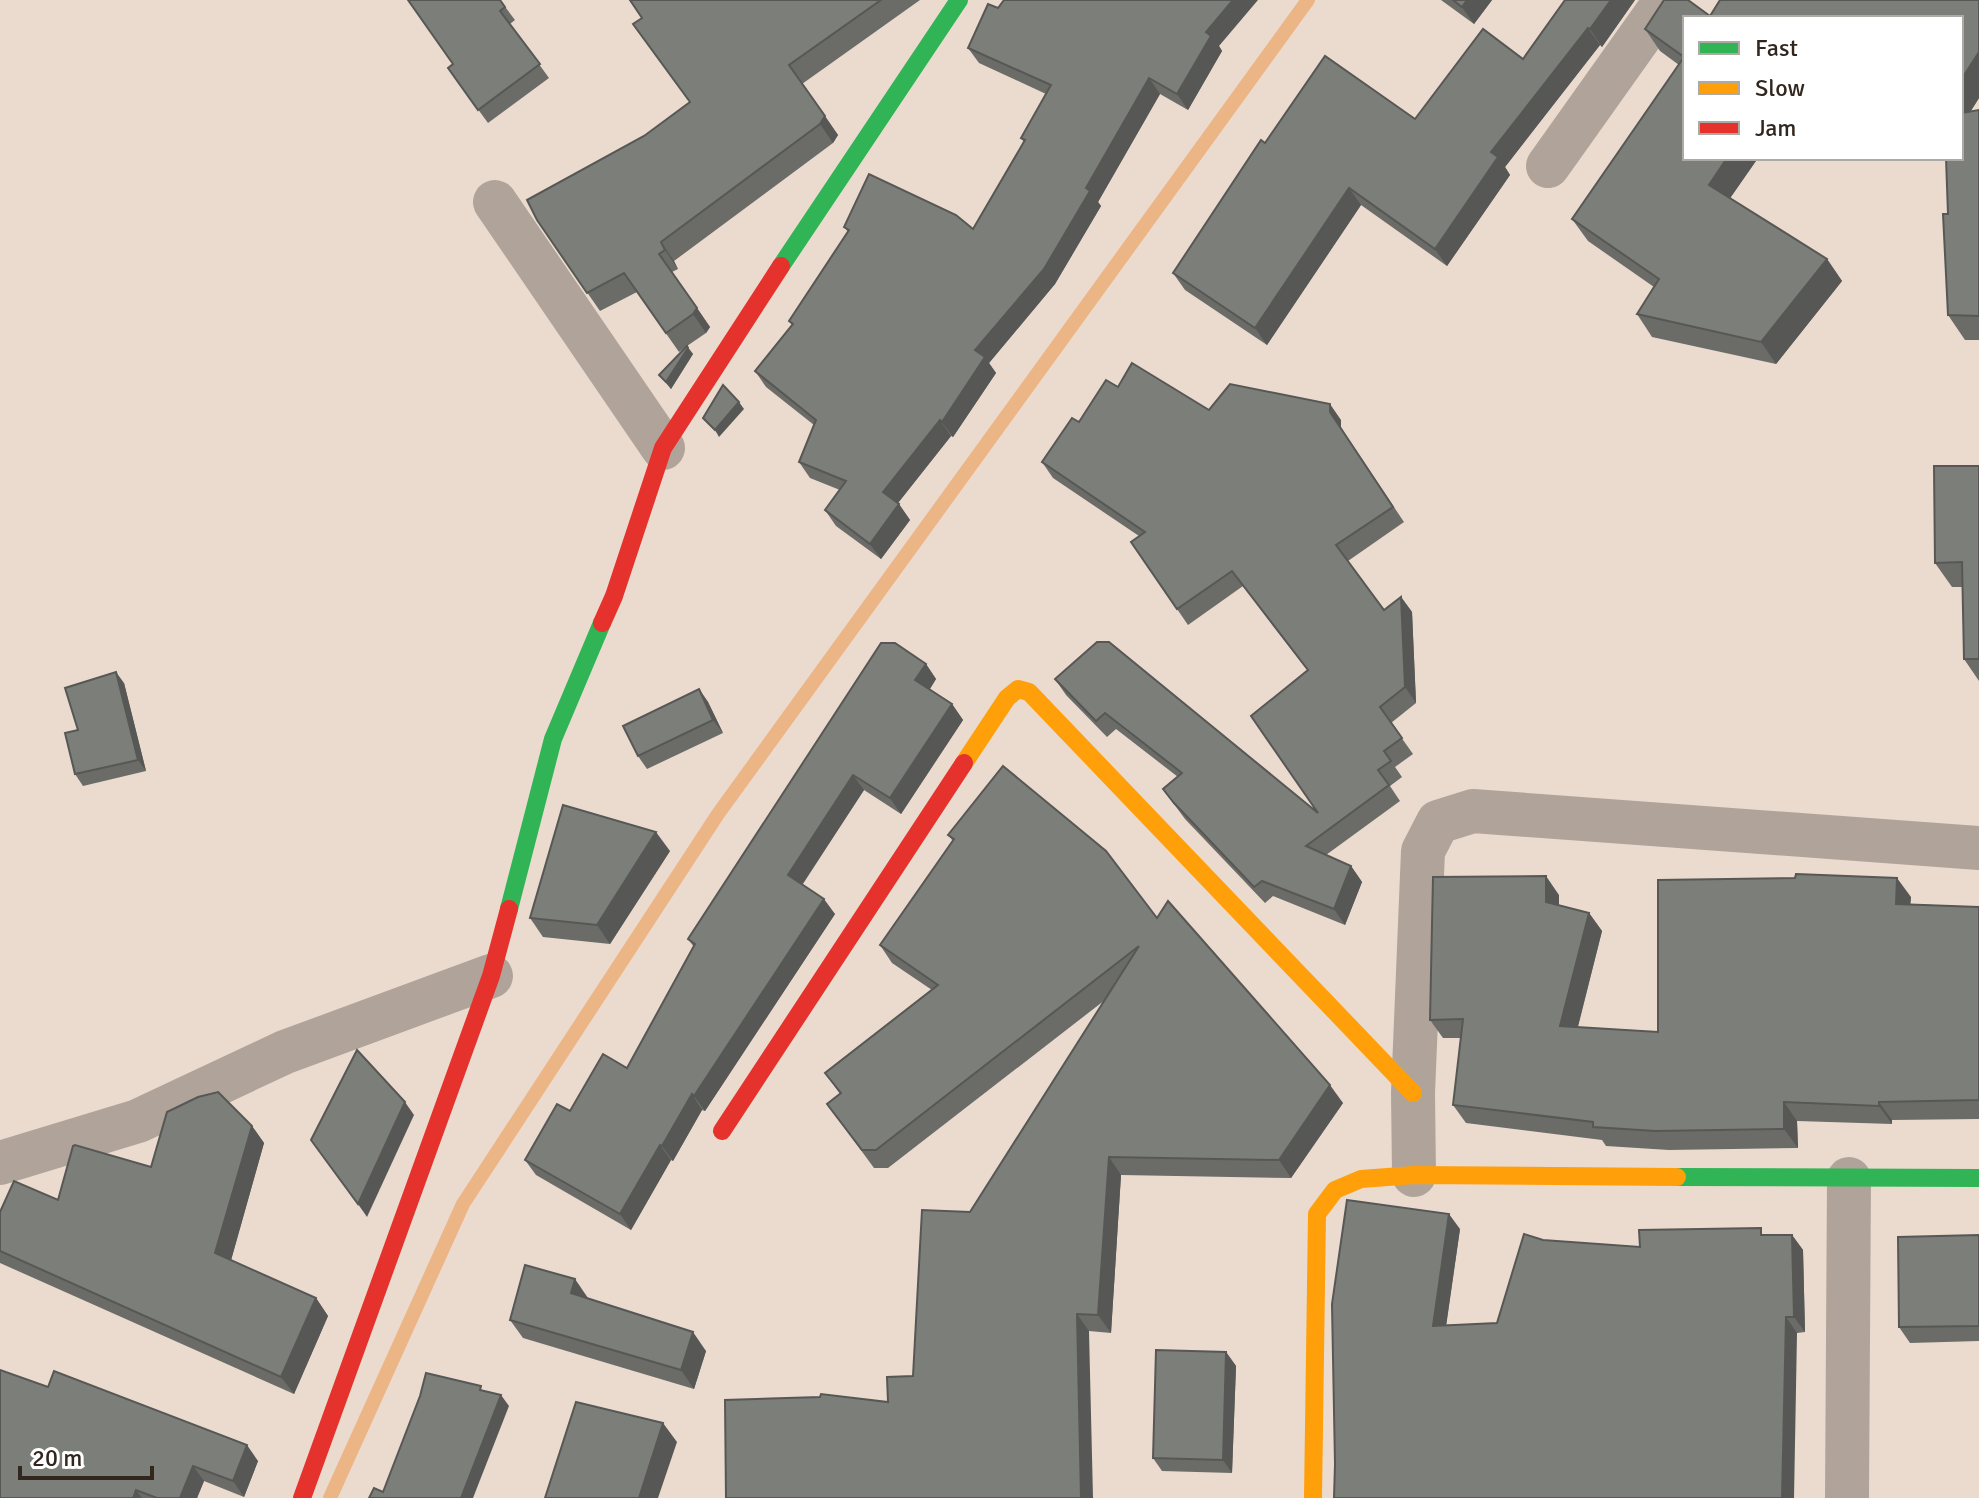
<svg xmlns="http://www.w3.org/2000/svg" width="1979" height="1498" font-family="Signika,sans-serif">
<style>
.lines{fill:none;stroke-linecap:round;stroke-linejoin:round}
.stream{stroke:#ecb586;stroke-width:14}
.street{stroke:#b0a49a;stroke-width:44}
.fast{stroke:#30b455;stroke-width:18}
.slow{stroke:#ff9f0a;stroke-width:18}
.jam{stroke:#e5322d;stroke-width:18}
.wall{fill:#6b6c68}
.shaded-wall{fill:#575855}
.building{fill:#7c7e79;stroke:#575855;stroke-width:2}
</style>
<rect width="100%" height="100%" fill="#ebdbcf"/>
<g class="lines">
<path class="stream" d="M 330,1498 L 463,1204 L 718,814 L 1308,0"/>
<g class="street">
<path d="M 1548,166 L 1666,0"/>
<path d="M 495,202 L 663,448"/>
<path d="M 0,1163 L 138,1121 L 285,1052 L 491,976"/>
<path d="M 1414,1175 L 1413,1093 L 1423,851 L 1438,822 L 1473,811 L 1979,848"/>
<path d="M 1847,1498 L 1849,1179"/>
</g>
<g class="fast">
<path d="M 781,266 L 959,0"/>
<path d="M 509,909 L 553,739 L 602,623"/>
<path d="M 1677,1177 L 1979,1178"/>
</g>
<g class="slow">
<path d="M 964,763 L 1007,698 L 1018,689 L 1029,692 L 1413,1093"/>
<path d="M 1313,1498 L 1317,1214 L 1335,1190 L 1361,1179 L 1414,1175 L 1677,1177"/>
</g>
<g class="jam">
<path d="M 602,623 L 614,596 L 663,448 L 781,266"/>
<path d="M 722,1131 L 964,763"/>
<path d="M 302,1498 L 491,976 L 509,909"/>
</g>
</g>
<g class="wall">
<path d="M 500,0 L 515,20 L 510,24 L 549,78 L 488,123 L 448,68 L 453,64 Z"/>
<path d="M 629,0 L 920,0 L 802,84 L 838,135 L 833,143 L 674,261 L 678,269 L 672,272 L 710,327 L 706,333 L 687,346 L 693,354 L 671,389 L 659,375 L 687,346 L 679,352 L 637,292 L 600,311 L 537,220 L 644,136 L 690,102 L 642,18 Z"/>
<path d="M 1441,0 L 1492,0 L 1474,24 Z"/>
<path d="M 1635,0 L 1602,47 L 1600,45 L 1505,167 L 1510,175 L 1447,266 L 1361,205 L 1267,345 L 1185,290 L 1173,273 L 1265,143 L 1415,119 L 1523,59 Z"/>
<path d="M 1664,0 L 1688,0 L 1710,16 L 1720,0 L 1979,0 L 1979,98 L 1971,111 L 1979,110 L 1979,340 L 1965,340 L 1948,315 L 1943,214 L 1948,214 L 1946,158 L 1961,158 L 1961,18 L 1685,18 L 1685,158 L 1758,158 L 1730,198 L 1827,259 L 1842,281 L 1776,364 L 1652,337 L 1637,314 L 1654,287 L 1588,241 L 1572,219 L 1679,65 L 1660,51 L 1645,29 Z"/>
<path d="M 998,8 L 1219,46 L 1222,51 L 1188,110 L 1160,94 L 1098,202 L 1101,206 L 1055,284 L 989,363 L 996,373 L 953,437 L 951,436 L 898,503 L 910,520 L 881,559 L 836,526 L 825,510 L 840,490 L 810,478 L 799,462 L 814,425 L 766,387 L 755,371 L 792,325 L 789,321 L 848,232 L 844,227 L 973,229 L 1024,142 L 1021,138 L 1046,94 L 979,63 L 968,48 Z"/>
<path d="M 1118,387 L 1209,410 L 1341,420 L 1341,428 L 1404,522 L 1348,561 L 1384,610 L 1401,597 L 1412,612 L 1416,703 L 1391,723 L 1413,754 L 1395,767 L 1402,777 L 1390,786 L 1400,801 L 1326,855 L 1351,866 L 1362,882 L 1345,925 L 1273,896 L 1265,903 L 1185,819 L 1163,789 L 1178,777 L 1116,729 L 1107,737 L 1066,695 L 1055,679 L 1318,813 L 1308,671 L 1243,586 L 1188,625 L 1131,542 L 1139,536 L 1053,478 L 1042,462 L 1079,422 Z"/>
<path d="M 1979,466 L 1979,681 L 1964,659 L 1963,587 L 1952,587 L 1935,563 Z"/>
<path d="M 926,664 L 936,679 L 930,689 L 952,704 L 963,720 L 901,814 L 864,790 L 802,884 L 835,914 L 705,1111 L 702,1110 L 673,1161 L 671,1160 L 631,1230 L 536,1175 L 525,1160 L 570,1111 L 627,1068 L 694,947 L 688,939 Z"/>
<path d="M 124,683 L 146,771 L 83,786 L 75,774 L 78,730 Z"/>
<path d="M 699,689 L 708,702 L 723,733 L 647,769 L 638,756 Z"/>
<path d="M 948,835 L 1157,918 L 1343,1103 L 1291,1178 L 1121,1175 L 1111,1333 L 1089,1331 L 888,1402 L 913,1376 L 970,1212 L 1105,1000 L 888,1168 L 874,1168 L 827,1104 L 840,1094 L 825,1073 L 932,990 L 892,963 L 880,945 L 953,841 Z"/>
<path d="M 670,851 L 610,944 L 543,937 L 530,918 Z"/>
<path d="M 1559,895 L 1559,905 L 1589,913 L 1602,931 L 1578,1027 L 1658,1032 L 1911,897 L 1910,904 L 1979,907 L 1979,1119 L 1892,1120 L 1892,1124 L 1797,1121 L 1798,1148 L 1669,1150 L 1606,1146 L 1602,1140 L 1466,1123 L 1453,1105 L 1461,1038 L 1443,1038 L 1430,1020 Z"/>
<path d="M 252,1126 L 264,1143 L 231,1260 L 316,1298 L 328,1316 L 294,1394 L 0,1263 L 0,1212 L 58,1200 L 151,1167 Z"/>
<path d="M 1460,1229 L 1446,1325 L 1497,1323 L 1543,1240 L 1640,1247 L 1766,1235 L 1792,1235 L 1803,1250 L 1805,1332 L 1797,1333 L 1334,1498 Z"/>
<path d="M 1979,1235 L 1979,1341 L 1910,1343 L 1899,1327 Z"/>
<path d="M 588,1298 L 706,1351 L 694,1389 L 523,1338 L 510,1320 Z"/>
<path d="M 1226,1352 L 1236,1366 L 1232,1473 L 1162,1471 L 1153,1458 Z"/>
<path d="M 48,1387 L 258,1461 L 244,1497 L 204,1481 L 197,1498 L 0,1498 Z"/>
</g>
<g class="shaded-wall">
<path d="M 1233,0 L 1258,0 L 1219,46 L 1222,51 L 1188,110 L 1177,94 L 1206,32 Z"/>
<path d="M 1467,0 L 1492,0 L 1474,24 L 1462,7 Z"/>
<path d="M 1611,0 L 1635,0 L 1602,47 L 1590,29 Z"/>
<path d="M 1588,28 L 1600,45 L 1505,167 L 1510,175 L 1447,266 L 1435,249 L 1491,152 Z"/>
<path d="M 1979,52 L 1979,98 L 1966,118 L 1961,111 L 1961,80 Z"/>
<path d="M 1149,78 L 1160,94 L 1098,202 L 1101,206 L 1055,284 L 989,363 L 996,373 L 953,437 L 942,422 L 975,350 L 1086,188 Z"/>
<path d="M 825,116 L 838,135 L 833,143 L 820,124 Z"/>
<path d="M 1727,158 L 1758,158 L 1724,207 L 1709,185 Z"/>
<path d="M 1349,188 L 1361,205 L 1267,345 L 1255,328 Z"/>
<path d="M 661,242 L 674,261 L 678,269 L 665,250 Z"/>
<path d="M 1827,259 L 1842,281 L 1776,364 L 1761,342 Z"/>
<path d="M 697,308 L 710,327 L 706,333 L 693,314 Z"/>
<path d="M 688,348 L 693,354 L 671,389 L 666,382 Z"/>
<path d="M 739,402 L 744,409 L 719,437 L 715,430 Z"/>
<path d="M 1330,404 L 1341,420 L 1341,428 L 1404,522 L 1330,412 Z"/>
<path d="M 940,420 L 951,436 L 894,508 L 883,492 Z"/>
<path d="M 899,504 L 910,520 L 881,559 L 870,544 Z"/>
<path d="M 1401,597 L 1412,612 L 1416,703 L 1405,687 Z"/>
<path d="M 926,664 L 936,679 L 926,695 L 915,680 Z"/>
<path d="M 116,672 L 124,683 L 146,771 L 138,760 Z"/>
<path d="M 699,689 L 708,702 L 723,733 L 713,720 Z"/>
<path d="M 952,704 L 963,720 L 901,814 L 890,798 Z"/>
<path d="M 853,775 L 864,790 L 799,890 L 788,875 Z"/>
<path d="M 656,832 L 670,851 L 610,944 L 597,925 Z"/>
<path d="M 1351,866 L 1362,882 L 1345,925 L 1334,909 Z"/>
<path d="M 1546,876 L 1559,895 L 1559,921 L 1546,902 Z"/>
<path d="M 1897,878 L 1911,897 L 1909,922 L 1896,904 Z"/>
<path d="M 824,899 L 835,914 L 705,1111 L 694,1096 Z"/>
<path d="M 1589,913 L 1602,931 L 1573,1045 L 1560,1026 Z"/>
<path d="M 1330,1085 L 1343,1103 L 1291,1178 L 1279,1160 Z"/>
<path d="M 692,1094 L 702,1110 L 673,1161 L 662,1146 Z"/>
<path d="M 405,1102 L 414,1115 L 367,1217 L 358,1204 Z"/>
<path d="M 1784,1102 L 1797,1121 L 1798,1148 L 1784,1129 Z"/>
<path d="M 1879,1102 L 1892,1120 L 1892,1124 L 1879,1106 Z"/>
<path d="M 252,1126 L 264,1143 L 228,1271 L 215,1253 Z"/>
<path d="M 660,1145 L 671,1160 L 631,1230 L 620,1214 Z"/>
<path d="M 1109,1157 L 1121,1175 L 1111,1333 L 1098,1315 Z"/>
<path d="M 1449,1214 L 1460,1229 L 1444,1341 L 1433,1326 Z"/>
<path d="M 1792,1235 L 1803,1250 L 1805,1332 L 1794,1317 Z"/>
<path d="M 575,1279 L 588,1298 L 571,1293 Z"/>
<path d="M 316,1298 L 328,1316 L 294,1394 L 281,1377 Z"/>
<path d="M 1077,1314 L 1089,1331 L 1093,1498 L 1081,1498 Z"/>
<path d="M 1786,1317 L 1797,1333 L 1794,1498 L 1782,1498 Z"/>
<path d="M 693,1332 L 706,1351 L 694,1389 L 681,1370 Z"/>
<path d="M 1226,1352 L 1236,1366 L 1232,1473 L 1223,1460 Z"/>
<path d="M 501,1395 L 509,1406 L 473,1498 L 461,1498 Z"/>
<path d="M 663,1423 L 677,1442 L 658,1498 L 639,1498 Z"/>
<path d="M 247,1445 L 258,1461 L 244,1497 L 233,1481 Z"/>
<path d="M 193,1466 L 204,1481 L 197,1498 L 180,1498 Z"/>
<path d="M 136,1490 L 142,1498 L 133,1498 Z"/>
</g>
<g class="building">
<path d="M 408,0 L 500,0 L 505,7 L 500,11 L 540,64 L 478,110 L 448,68 L 453,64 Z"/>
<path d="M 630,0 L 881,0 L 789,65 L 825,116 L 820,124 L 661,242 L 665,250 L 659,254 L 697,308 L 693,314 L 666,333 L 624,273 L 587,293 L 537,220 L 527,200 L 644,136 L 690,102 L 633,24 L 642,18 Z"/>
<path d="M 1004,0 L 1233,0 L 1206,32 L 1211,36 L 1177,94 L 1149,78 L 1086,188 L 1090,191 L 1044,269 L 975,350 L 985,357 L 942,422 L 940,420 L 883,492 L 899,504 L 870,544 L 825,510 L 846,481 L 799,462 L 816,420 L 755,371 L 793,324 L 789,321 L 849,230 L 844,227 L 869,174 L 956,215 L 973,229 L 1025,140 L 1021,138 L 1051,85 L 968,48 L 988,4 L 998,8 Z"/>
<path d="M 1453,0 L 1467,0 L 1462,7 Z"/>
<path d="M 1565,0 L 1611,0 L 1590,29 L 1588,28 L 1491,152 L 1498,157 L 1435,249 L 1349,188 L 1255,328 L 1173,273 L 1261,140 L 1265,143 L 1325,56 L 1415,119 L 1483,29 L 1523,59 Z"/>
<path d="M 1664,0 L 1688,0 L 1710,16 L 1720,0 L 1979,0 L 1979,52 L 1961,80 L 1961,18 L 1827,18 L 1825,17 L 1824,18 L 1685,18 L 1685,158 L 1727,158 L 1709,185 L 1827,259 L 1761,342 L 1637,314 L 1659,279 L 1572,219 L 1684,57 L 1645,29 Z"/>
<path d="M 1979,110 L 1979,316 L 1948,315 L 1943,214 L 1948,214 L 1946,158 L 1961,158 L 1961,113 Z"/>
<path d="M 687,346 L 688,348 L 666,382 L 659,375 Z"/>
<path d="M 1132,363 L 1209,410 L 1230,384 L 1330,404 L 1330,412 L 1393,507 L 1336,545 L 1384,610 L 1401,597 L 1405,687 L 1380,707 L 1402,738 L 1384,751 L 1391,761 L 1378,770 L 1389,785 L 1306,846 L 1351,866 L 1334,909 L 1262,881 L 1254,887 L 1174,803 L 1163,789 L 1182,773 L 1105,713 L 1096,721 L 1055,679 L 1097,642 L 1109,642 L 1318,813 L 1251,716 L 1308,670 L 1232,571 L 1177,609 L 1131,542 L 1145,532 L 1042,462 L 1072,418 L 1079,422 L 1106,380 L 1118,387 Z"/>
<path d="M 723,385 L 739,402 L 715,430 L 703,418 Z"/>
<path d="M 1934,466 L 1979,466 L 1979,659 L 1964,659 L 1962,562 L 1935,563 Z"/>
<path d="M 881,643 L 895,643 L 926,664 L 915,680 L 952,704 L 890,798 L 853,775 L 788,875 L 824,899 L 694,1096 L 692,1094 L 662,1146 L 660,1145 L 620,1214 L 525,1160 L 557,1104 L 570,1111 L 603,1054 L 627,1068 L 695,944 L 688,939 Z"/>
<path d="M 116,672 L 138,760 L 75,774 L 65,733 L 78,730 L 65,688 Z"/>
<path d="M 699,689 L 713,720 L 638,756 L 623,726 Z"/>
<path d="M 1003,766 L 1106,851 L 1157,918 L 1168,901 L 1330,1085 L 1279,1160 L 1109,1157 L 1098,1315 L 1077,1314 L 1081,1498 L 726,1498 L 725,1400 L 820,1397 L 821,1394 L 888,1402 L 887,1377 L 913,1376 L 922,1210 L 970,1212 L 1139,946 L 876,1150 L 862,1150 L 827,1104 L 841,1093 L 825,1073 L 938,985 L 880,945 L 954,839 L 948,835 Z"/>
<path d="M 563,805 L 656,832 L 597,925 L 530,918 Z"/>
<path d="M 1796,874 L 1897,878 L 1896,904 L 1979,907 L 1979,1100 L 1879,1102 L 1879,1106 L 1784,1102 L 1784,1129 L 1656,1131 L 1593,1127 L 1593,1122 L 1453,1105 L 1463,1019 L 1430,1020 L 1433,877 L 1546,876 L 1546,902 L 1589,913 L 1560,1026 L 1658,1032 L 1658,880 L 1795,878 Z"/>
<path d="M 357,1050 L 405,1102 L 358,1204 L 311,1140 Z"/>
<path d="M 218,1092 L 252,1126 L 215,1253 L 316,1298 L 281,1377 L 0,1251 L 0,1212 L 14,1181 L 58,1200 L 73,1146 L 75,1145 L 151,1167 L 167,1112 L 198,1097 Z"/>
<path d="M 1347,1200 L 1449,1214 L 1433,1326 L 1497,1323 L 1524,1234 L 1543,1240 L 1640,1247 L 1639,1230 L 1761,1228 L 1761,1235 L 1792,1235 L 1794,1317 L 1786,1317 L 1782,1498 L 1334,1498 L 1335,1464 L 1332,1304 Z"/>
<path d="M 1979,1235 L 1979,1326 L 1899,1327 L 1898,1237 Z"/>
<path d="M 525,1265 L 575,1279 L 571,1293 L 693,1332 L 681,1370 L 510,1320 Z"/>
<path d="M 1156,1350 L 1226,1352 L 1223,1460 L 1153,1458 Z"/>
<path d="M 0,1370 L 48,1387 L 54,1371 L 247,1445 L 233,1481 L 193,1466 L 180,1498 L 157,1498 L 136,1490 L 133,1498 L 0,1498 Z"/>
<path d="M 426,1373 L 481,1386 L 480,1390 L 501,1395 L 461,1498 L 369,1498 L 374,1488 L 383,1492 L 420,1396 Z"/>
<path d="M 576,1402 L 663,1423 L 639,1498 L 545,1498 Z"/>
</g>
<rect x="1683" y="16" width="280" height="144" fill="#ffffff" stroke="#ada9a5" stroke-width="2"/>
<rect x="1699" y="42" width="40" height="12" fill="#30b455" stroke="#ada9a5" stroke-width="2"/>
<text x="1755" y="56" font-size="24" fill="#32271e">Fast</text>
<rect x="1699" y="82" width="40" height="12" fill="#ff9f0a" stroke="#ada9a5" stroke-width="2"/>
<text x="1755" y="96" font-size="24" fill="#32271e">Slow</text>
<rect x="1699" y="122" width="40" height="12" fill="#e5322d" stroke="#ada9a5" stroke-width="2"/>
<text x="1755" y="136" font-size="24" fill="#32271e">Jam</text>
<path d="M20 1466v12h132v-12" fill="none" stroke="#32271e" stroke-width="4"/>
<text x="32" y="1466" font-size="24" fill="#32271e" stroke="#ffffff" stroke-width="6" paint-order="stroke">20 m</text>
</svg>
